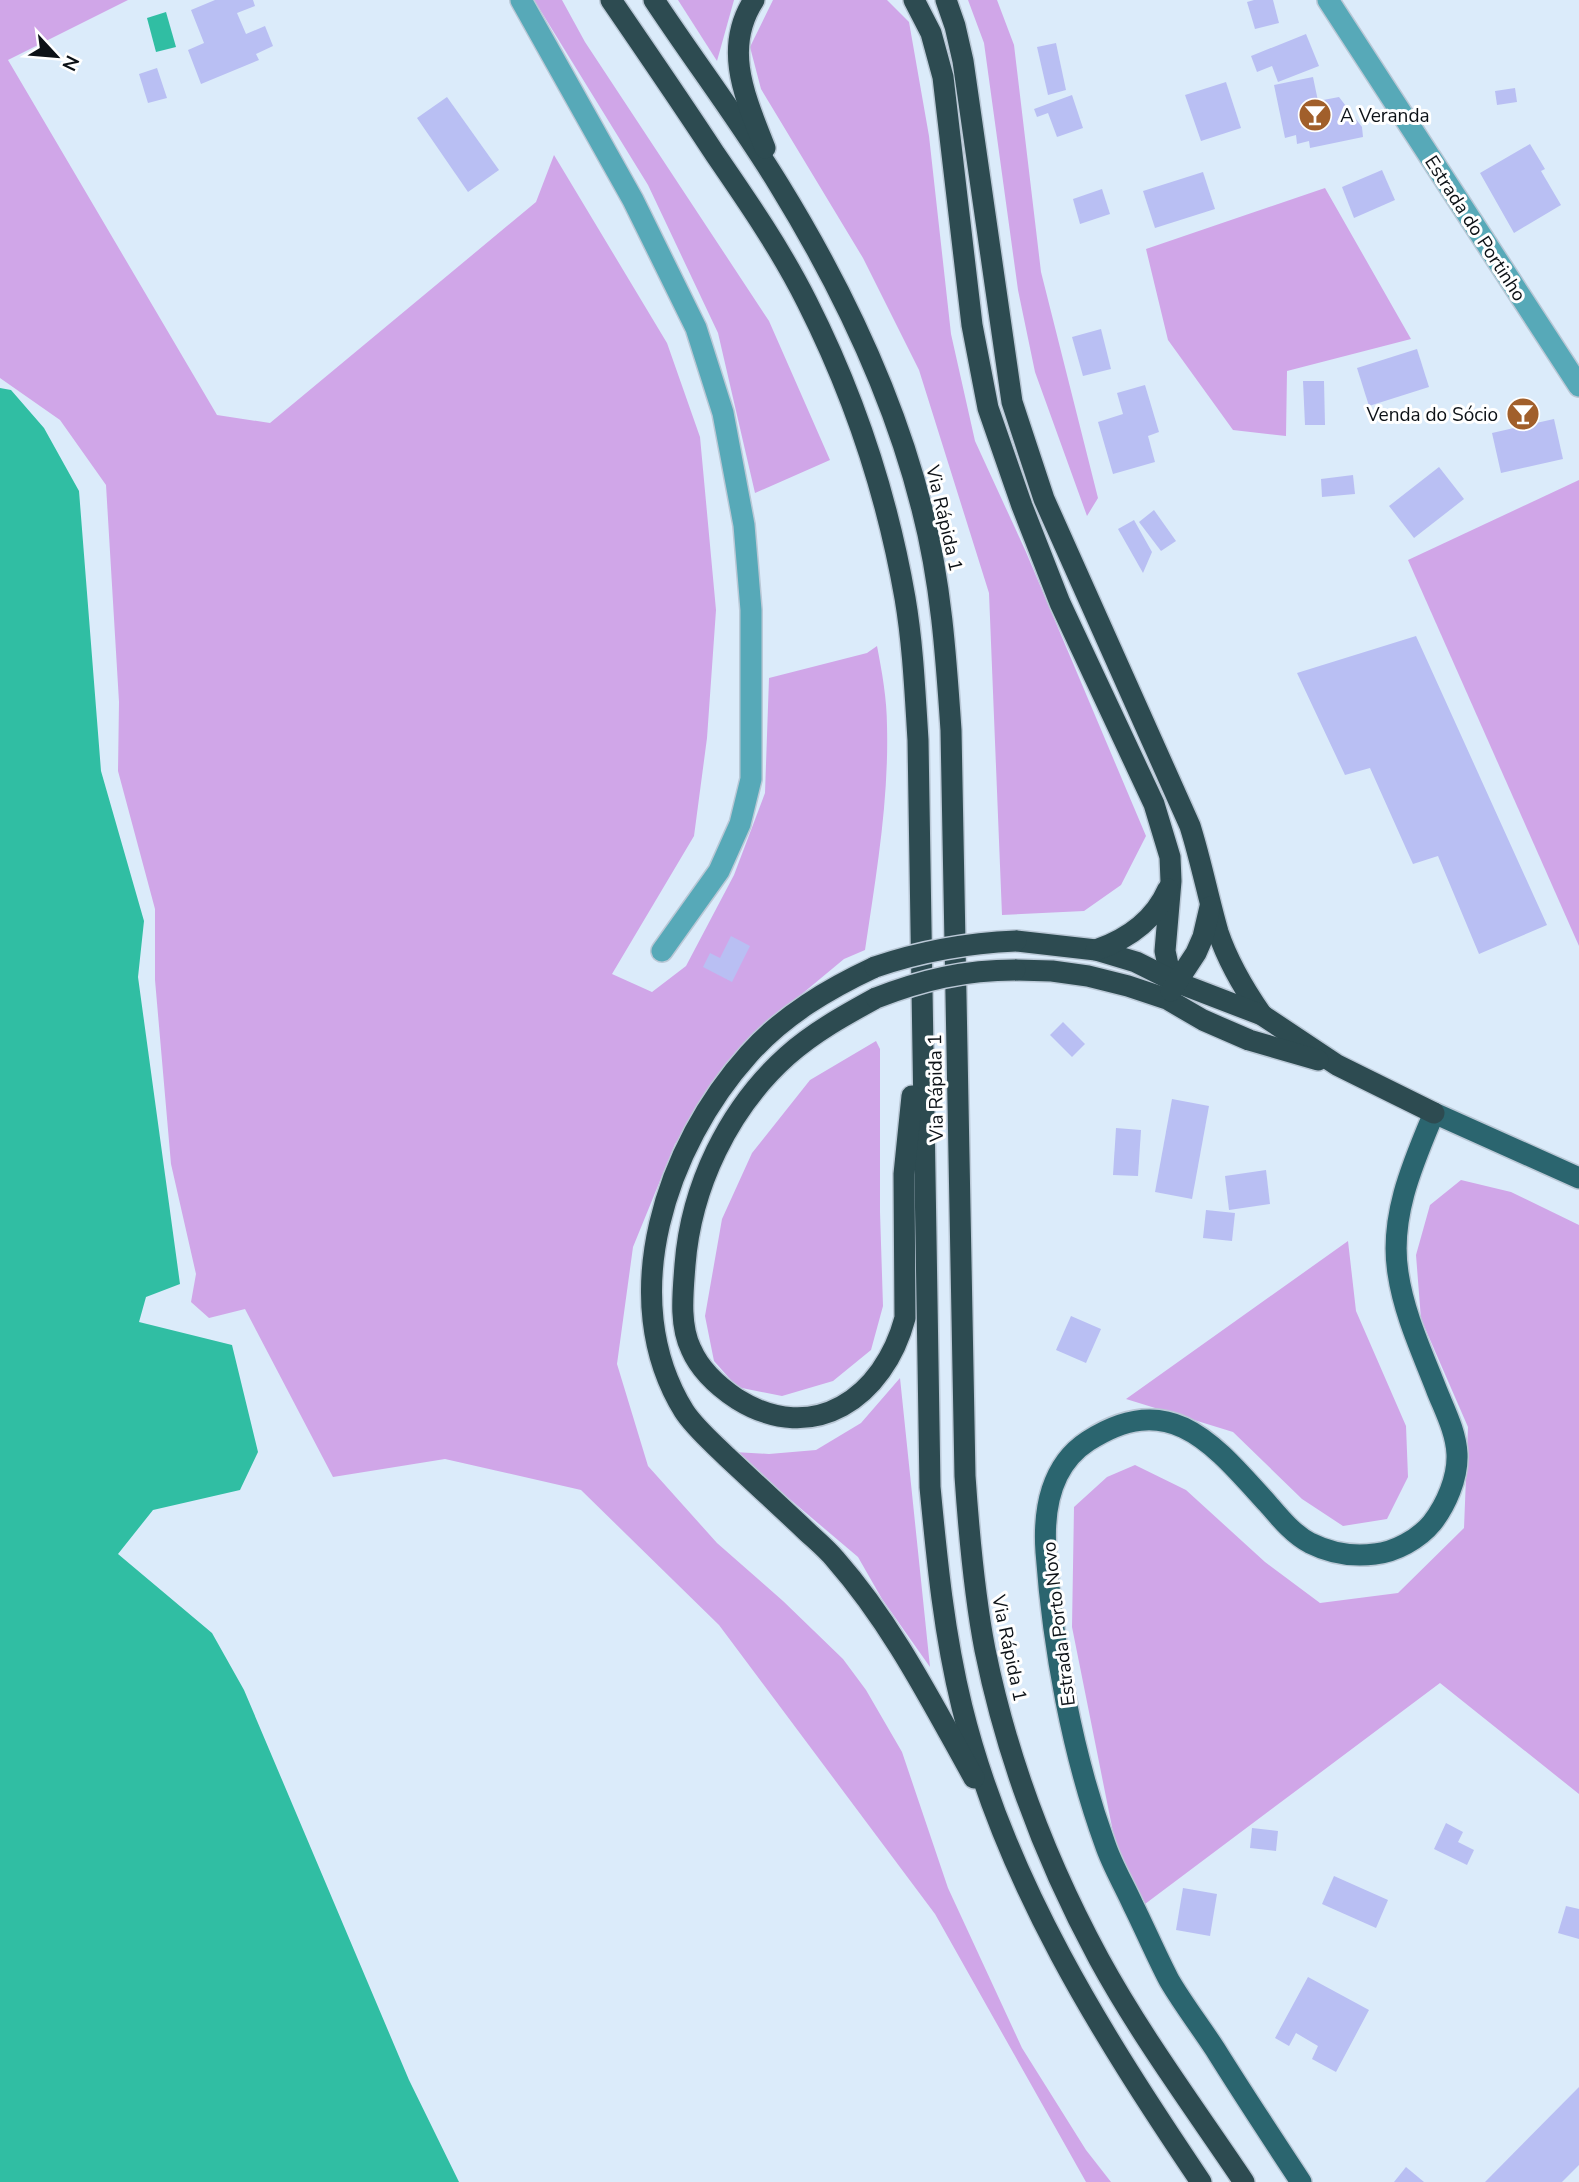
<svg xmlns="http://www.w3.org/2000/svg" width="1579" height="2182" font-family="'Nunito Sans',sans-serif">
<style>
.green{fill:#d0a6e8}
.water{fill:#30bea3}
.building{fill:#b9bff3}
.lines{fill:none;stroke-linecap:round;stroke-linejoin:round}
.minor-casing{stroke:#bac8d6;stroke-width:24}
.major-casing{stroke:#bac8d6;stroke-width:24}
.highway-casing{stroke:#bac8d6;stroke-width:24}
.minor{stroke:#57a9b8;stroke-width:21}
.major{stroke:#2b656f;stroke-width:21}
.highway{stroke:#2d4b51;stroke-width:21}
.highway-bridge-casing{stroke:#bac8d6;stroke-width:24;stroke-linecap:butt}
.highway-bridge{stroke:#2d4b51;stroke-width:21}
.labels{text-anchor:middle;stroke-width:6;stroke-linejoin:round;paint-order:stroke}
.poi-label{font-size:19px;fill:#0c1116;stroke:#fff;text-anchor:start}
.street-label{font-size:19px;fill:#0c1116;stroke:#fff}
</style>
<rect width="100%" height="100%" fill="#dbebfa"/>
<g class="green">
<path d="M 0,0 L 128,0 L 8,60 L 217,415 L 270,423 L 536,202 L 554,155 L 667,343 L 700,437 L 716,610 L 707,738 L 694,836 L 612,974 L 652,992 L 686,966 L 734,875 L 765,793 L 769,678 L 867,653 L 877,646 C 882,672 887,699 887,726 C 889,801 876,876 865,950 L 844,959 L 791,1003 L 744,1052 L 675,1144 L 633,1247 L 617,1364 L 648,1466 L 717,1543 L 783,1601 L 843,1659 L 866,1690 L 902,1752 L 948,1888 L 1022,2048 L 1086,2150 L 1111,2182 L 1086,2182 L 935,1914 L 719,1625 L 581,1490 L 445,1459 L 333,1477 L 245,1309 L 209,1318 L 191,1302 L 196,1274 L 171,1164 L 155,980 L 155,909 L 118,771 L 119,702 L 106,485 L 60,420 L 0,378 Z"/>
<path d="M 534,0 L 562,0 L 585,42 L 769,321 L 830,460 L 755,493 L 718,333 L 648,185 Z"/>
<path d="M 678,0 L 734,0 L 717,61 Z"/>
<path d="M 773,0 L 887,0 L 909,22 L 929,136 L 951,334 L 975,441 L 1026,552 L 1146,836 L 1121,885 L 1084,911 L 1002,915 L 989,593 L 919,370 L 863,258 L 761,89 L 750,47 Z"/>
<path d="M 968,0 L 997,0 L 1014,45 L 1041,272 L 1098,498 L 1087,516 L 1035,372 L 1018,290 L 984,43 Z"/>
<path d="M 1325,188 L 1411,339 L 1287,371 L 1286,436 L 1233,430 L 1168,340 L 1146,249 Z"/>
<path d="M 1579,480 L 1579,946 L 1408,560 Z"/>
<path d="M 876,1041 L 880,1049 L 880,1212 L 883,1306 L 871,1350 L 833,1381 L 782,1396 L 737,1387 L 714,1361 L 705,1316 L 722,1219 L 752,1153 L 810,1080 Z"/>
<path d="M 1461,1180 L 1511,1192 L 1579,1225 L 1579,1794 L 1440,1683 L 1141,1907 L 1114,1837 L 1072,1627 L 1074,1507 L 1107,1477 L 1135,1465 L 1186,1490 L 1265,1562 L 1320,1603 L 1398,1593 L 1464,1528 L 1468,1427 L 1421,1319 L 1416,1255 L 1430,1205 Z"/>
<path d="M 1348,1241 L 1356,1311 L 1406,1426 L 1408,1477 L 1387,1519 L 1343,1526 L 1302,1499 L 1233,1432 L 1126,1399 Z"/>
<path d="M 900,1378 L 930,1667 L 882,1599 L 858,1557 L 734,1452 L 769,1454 L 816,1450 L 861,1423 Z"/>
</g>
<g class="water">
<path d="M 166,12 L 176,47 L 156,52 L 147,18 Z"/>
<path d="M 0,388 L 11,390 L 44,428 L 79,491 L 101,771 L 144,921 L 138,977 L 180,1284 L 146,1297 L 139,1322 L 232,1345 L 258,1452 L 240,1490 L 153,1510 L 118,1554 L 212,1633 L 244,1690 L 409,2080 L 459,2182 L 0,2182 Z"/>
</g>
<g class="building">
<path d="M 215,0 L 253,0 L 255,6 L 237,13 L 246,34 L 265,26 L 273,46 L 256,54 L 259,60 L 201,84 L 188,50 L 204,43 L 191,10 Z"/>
<path d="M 1254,0 L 1273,0 L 1279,23 L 1255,29 L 1247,2 Z"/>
<path d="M 1306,34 L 1319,66 L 1278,82 L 1272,66 L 1257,72 L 1251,56 Z"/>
<path d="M 1056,43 L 1066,90 L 1048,95 L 1037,47 Z"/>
<path d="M 157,68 L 167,98 L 148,103 L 139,74 Z"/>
<path d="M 1313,77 L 1318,101 L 1339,97 L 1362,127 L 1363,137 L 1310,148 L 1309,141 L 1297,144 L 1296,135 L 1285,138 L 1274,85 Z"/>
<path d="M 1226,82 L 1241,128 L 1201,141 L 1185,95 Z"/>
<path d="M 1515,88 L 1517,102 L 1497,105 L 1495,91 Z"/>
<path d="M 1072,95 L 1083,128 L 1057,137 L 1048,113 L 1037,117 L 1034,109 Z"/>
<path d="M 447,97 L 499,170 L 468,192 L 417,118 Z"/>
<path d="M 1530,144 L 1545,169 L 1541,171 L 1561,205 L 1514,233 L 1480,173 Z"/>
<path d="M 1382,170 L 1395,200 L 1354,218 L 1342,187 Z"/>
<path d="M 1203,172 L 1215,209 L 1155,228 L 1143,191 Z"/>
<path d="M 1102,189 L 1110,214 L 1080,224 L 1073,199 Z"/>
<path d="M 1101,329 L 1111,369 L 1083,376 L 1072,337 Z"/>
<path d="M 1417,349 L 1429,387 L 1369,406 L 1357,368 Z"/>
<path d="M 1303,381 L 1324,381 L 1325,425 L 1305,425 Z"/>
<path d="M 1145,385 L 1159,432 L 1148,436 L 1155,462 L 1113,474 L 1098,422 L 1123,414 L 1117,393 Z"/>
<path d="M 1554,419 L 1563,459 L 1501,473 L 1492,433 Z"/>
<path d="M 1439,467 L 1464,499 L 1414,538 L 1389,506 Z"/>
<path d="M 1353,475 L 1355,494 L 1322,497 L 1321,479 Z"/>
<path d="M 1154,510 L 1176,541 L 1161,551 L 1139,522 Z"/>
<path d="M 1134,520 L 1152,552 L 1143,573 L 1118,529 Z"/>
<path d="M 1416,636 L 1547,925 L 1479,954 L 1438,856 L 1413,864 L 1370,768 L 1345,775 L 1297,673 Z"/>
<path d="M 731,936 L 750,946 L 732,982 L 703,967 L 710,953 L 720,958 Z"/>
<path d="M 1063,1022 L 1085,1044 L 1072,1057 L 1050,1035 Z"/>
<path d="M 1172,1099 L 1209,1106 L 1192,1199 L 1155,1192 Z"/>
<path d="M 1116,1128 L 1141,1130 L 1138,1176 L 1113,1175 Z"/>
<path d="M 1266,1170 L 1270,1204 L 1229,1210 L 1225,1176 Z"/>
<path d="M 1206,1210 L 1235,1213 L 1232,1241 L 1203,1238 Z"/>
<path d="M 1071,1316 L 1101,1329 L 1086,1363 L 1056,1350 Z"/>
<path d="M 1446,1823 L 1463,1832 L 1458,1842 L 1474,1850 L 1467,1865 L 1434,1849 Z"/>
<path d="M 1252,1828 L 1278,1831 L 1276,1851 L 1250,1848 Z"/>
<path d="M 1334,1876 L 1388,1900 L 1376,1928 L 1322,1904 Z"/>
<path d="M 1183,1888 L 1217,1894 L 1210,1936 L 1176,1930 Z"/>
<path d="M 1566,1906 L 1579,1909 L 1579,1939 L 1558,1933 Z"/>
<path d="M 1308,1977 L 1369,2010 L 1336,2072 L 1312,2059 L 1318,2046 L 1296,2033 L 1289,2046 L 1275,2038 Z"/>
<path d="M 1579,2087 L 1579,2165 L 1562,2182 L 1485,2182 Z"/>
<path d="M 1406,2167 L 1424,2182 L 1394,2182 Z"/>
</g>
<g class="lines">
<defs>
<g id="minor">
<path d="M 521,0 L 633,200 L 696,328 L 723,413 L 744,525 L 751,610 L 751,779 L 740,824 L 719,871 L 662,951"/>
<path d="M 1328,0 L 1579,386"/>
</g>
<path id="major" d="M 1301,2182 C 1272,2138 1243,2094 1215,2049 C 1200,2026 1183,2004 1169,1980 C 1156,1955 1145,1929 1133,1905 C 1124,1885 1112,1865 1105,1844 C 1072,1753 1053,1648 1046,1552 C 1043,1510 1051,1465 1088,1441 C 1171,1387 1215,1446 1268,1504 C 1280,1518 1293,1534 1310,1543 C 1330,1553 1353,1557 1375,1554 C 1395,1552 1419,1539 1432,1523 C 1446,1505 1458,1478 1457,1454 C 1456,1432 1445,1411 1437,1391 C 1422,1352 1404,1314 1398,1273 C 1389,1217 1413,1163 1434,1113 L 1579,1178"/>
<g id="highway">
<path d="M 611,0 C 646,51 681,102 715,154 C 748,202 781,250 807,302 C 854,395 887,495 905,598 C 913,645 915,693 918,740 L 930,1487 C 937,1561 944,1634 962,1707 C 1005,1882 1102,2035 1201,2182"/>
<path d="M 654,0 C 695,62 740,121 779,185 C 841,286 893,393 922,509 C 941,582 946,656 951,730 L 965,1476 C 969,1535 974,1593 985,1650 C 1007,1758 1047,1863 1099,1959 C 1141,2036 1195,2109 1244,2182"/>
<path d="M 754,0 C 722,49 746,99 765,148"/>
<path d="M 914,0 L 931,33 L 943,77 L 972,325 L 988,408 L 1022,506 L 1060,603 L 1154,804 L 1170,857 L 1171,881 L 1165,951 L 1168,965 L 1176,982"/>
<path d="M 946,0 L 955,26 L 963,61 L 1012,402 L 1044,499 L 1190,826 C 1201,861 1208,897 1218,932 C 1228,962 1244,989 1262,1015"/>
<path d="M 1016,941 L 1096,950 L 1136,962 L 1176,982 L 1262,1015 L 1337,1065 L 1434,1113"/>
<path d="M 1096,950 C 1128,939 1154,921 1168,889"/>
<path d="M 875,967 C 828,989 784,1015 749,1054 C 667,1145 614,1298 684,1411 C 695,1428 713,1443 727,1457 C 752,1480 776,1503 801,1526 C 812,1537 825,1547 835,1559 C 893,1625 932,1703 974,1778"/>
<path d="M 1015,970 L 1052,971 L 1088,976 L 1128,986 L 1167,999 L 1203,1020 L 1249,1040 L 1318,1060"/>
<path d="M 1171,991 L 1196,953 L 1203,937 L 1210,907"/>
<path d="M 876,998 C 845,1015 814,1032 787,1056 C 728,1109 691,1187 685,1265 C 683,1292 679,1324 691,1349 C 700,1370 719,1387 737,1399 C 814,1447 884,1397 905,1318 L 904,1174 L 912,1096"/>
</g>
</defs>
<use href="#minor" class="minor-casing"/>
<use href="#major" class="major-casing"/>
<use href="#highway" class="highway-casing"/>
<use href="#minor" class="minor"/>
<use href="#major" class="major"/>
<use href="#highway" class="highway"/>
<defs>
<g id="highway-bridge">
<path d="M 875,967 C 922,951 967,943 1016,941"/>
<path d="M 876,998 C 922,980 965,970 1015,970"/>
</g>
</defs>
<use href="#highway-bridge" class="highway-bridge-casing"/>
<use href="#highway-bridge" class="highway-bridge"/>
</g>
<defs>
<symbol id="bar-disc" viewBox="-11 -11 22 22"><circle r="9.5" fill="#a15f2b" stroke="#fff"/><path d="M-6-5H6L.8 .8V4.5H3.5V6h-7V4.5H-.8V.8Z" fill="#fff"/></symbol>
</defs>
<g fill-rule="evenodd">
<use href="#bar-disc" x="1296" y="96" width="38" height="38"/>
<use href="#bar-disc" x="1504" y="395" width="38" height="38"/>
</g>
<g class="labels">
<g class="poi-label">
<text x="1340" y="122">A Veranda</text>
<text x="1498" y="421" text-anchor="end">Venda do Sócio</text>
</g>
<g class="street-label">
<text transform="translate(1476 228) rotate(57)" y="7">Estrada do Portinho</text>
<text transform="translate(945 518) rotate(77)" y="7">Via Rápida 1</text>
<text transform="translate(935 1088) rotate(-91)" y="7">Via Rápida 1</text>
<text transform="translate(1058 1624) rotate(-97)" y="7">Estrada Porto Novo</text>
<text transform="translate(1010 1648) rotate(78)" y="7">Via Rápida 1</text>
</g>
</g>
<g transform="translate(56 56) rotate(116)" stroke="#ffffff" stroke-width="5" paint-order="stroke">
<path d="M0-5L12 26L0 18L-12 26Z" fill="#0c1116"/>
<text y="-10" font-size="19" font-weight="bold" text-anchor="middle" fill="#0c1116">N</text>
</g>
</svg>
